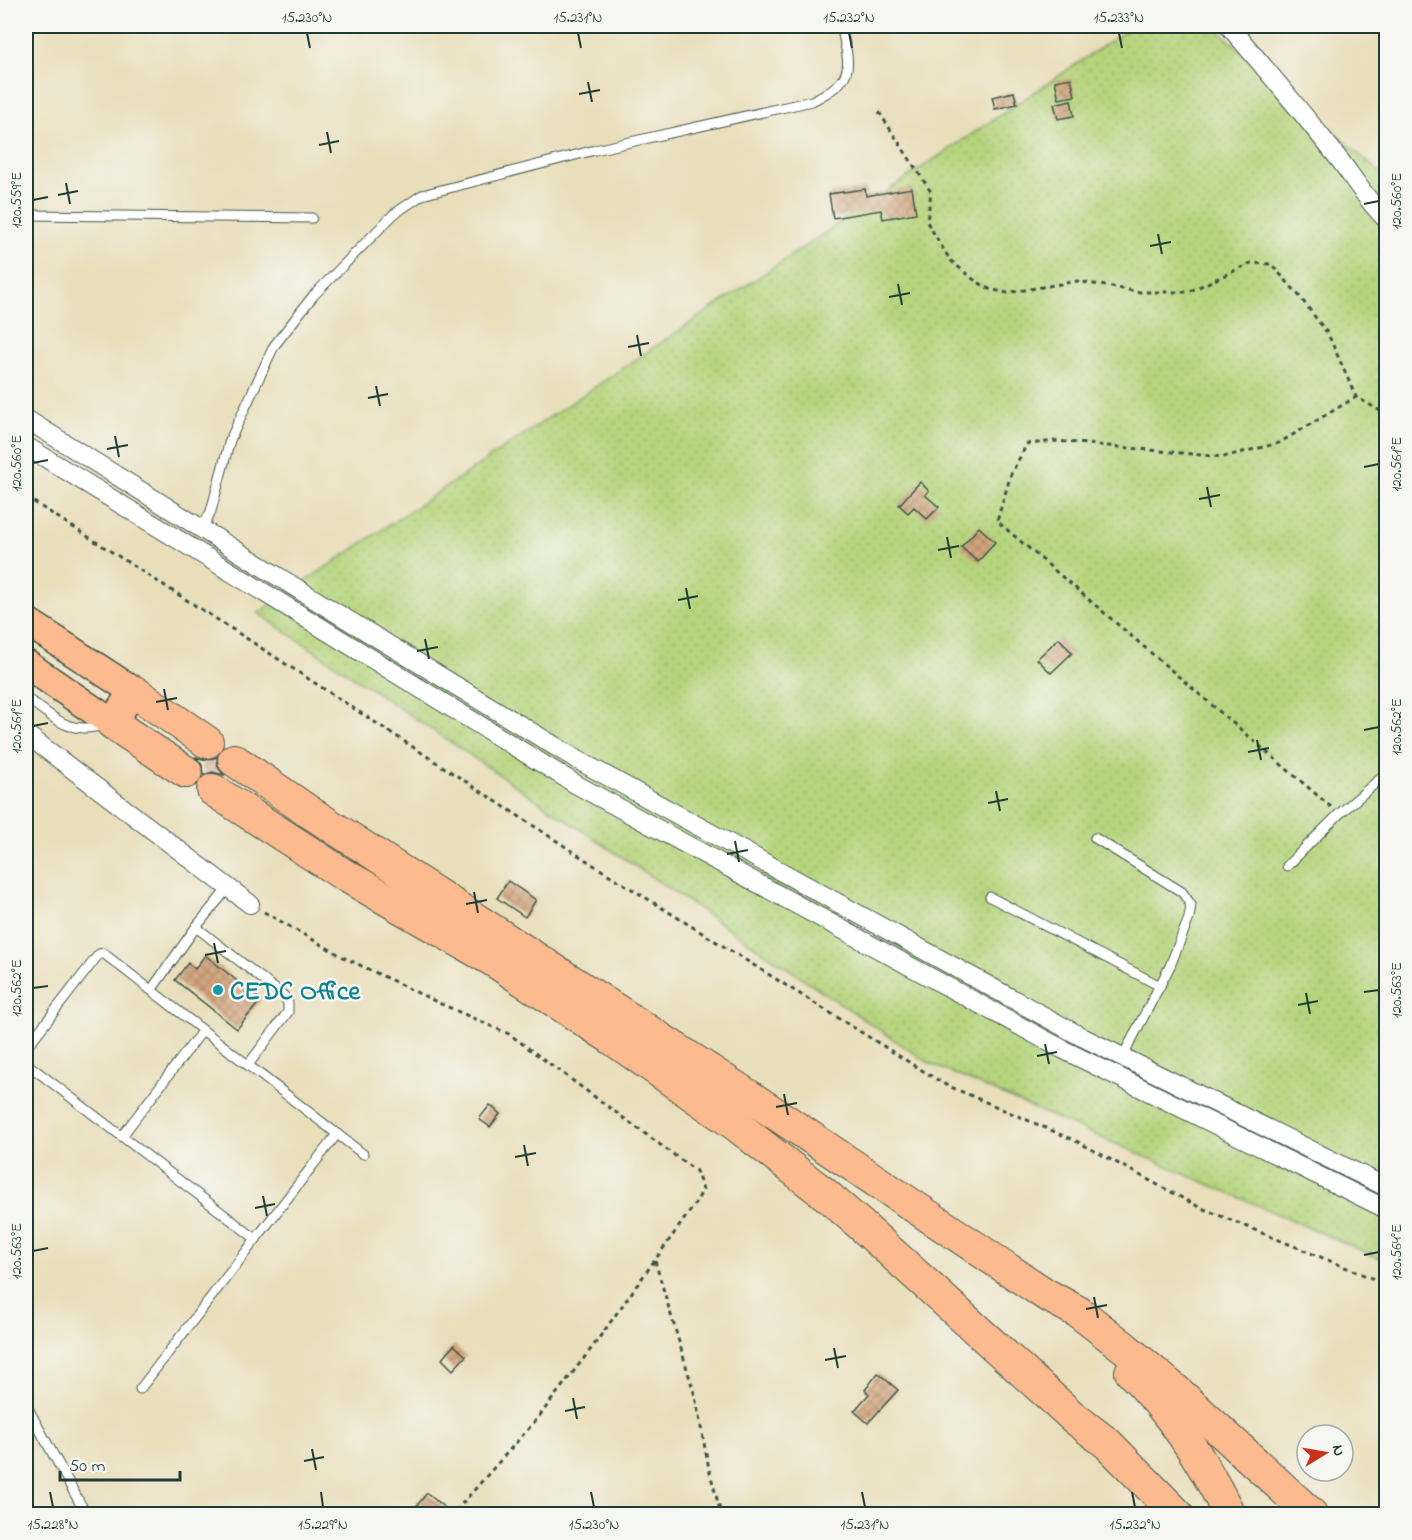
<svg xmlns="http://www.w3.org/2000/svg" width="1412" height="1540" font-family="'Indie Flower',sans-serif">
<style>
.grass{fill:url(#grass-dots);stroke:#6a8858;stroke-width:1.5}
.building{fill:url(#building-cross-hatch)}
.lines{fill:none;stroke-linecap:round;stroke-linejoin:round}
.service-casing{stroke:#3d5548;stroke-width:11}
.minor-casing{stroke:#3d5548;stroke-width:20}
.primary-casing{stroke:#3d5548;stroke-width:31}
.motorway-casing{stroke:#3d5548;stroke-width:34}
.path{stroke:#3d5548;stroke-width:3;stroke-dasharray:4.5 4.5;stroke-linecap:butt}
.service{stroke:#fff;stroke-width:9}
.minor{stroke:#fff;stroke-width:18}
.primary{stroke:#fcba8e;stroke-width:28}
.motorway{stroke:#fcba8e;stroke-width:32}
.ticks{fill:none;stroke:#1f3d34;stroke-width:2}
.culture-dot{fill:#0f9aa8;stroke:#f6f6f2;stroke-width:2}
.labels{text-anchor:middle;stroke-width:5;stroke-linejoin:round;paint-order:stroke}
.culture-label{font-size:26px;font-weight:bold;fill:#0d838f;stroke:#f6f6f2;text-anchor:start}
.neatline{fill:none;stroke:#1f3d34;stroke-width:2}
.ticks-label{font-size:15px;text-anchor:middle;fill:#1f3d34}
</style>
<defs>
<pattern id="grass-dots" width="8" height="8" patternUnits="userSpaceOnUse" patternTransform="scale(1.5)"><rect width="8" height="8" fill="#b6d47b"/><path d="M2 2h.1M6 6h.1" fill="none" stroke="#9cb76b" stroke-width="1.8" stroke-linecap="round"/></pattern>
<pattern id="building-cross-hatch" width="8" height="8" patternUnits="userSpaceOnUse" patternTransform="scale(1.5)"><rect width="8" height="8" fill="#d3a67e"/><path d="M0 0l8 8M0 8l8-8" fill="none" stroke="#ab8868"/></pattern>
</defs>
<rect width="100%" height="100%" fill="#f6f6f2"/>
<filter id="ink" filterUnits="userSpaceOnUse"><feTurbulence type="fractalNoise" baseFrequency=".0167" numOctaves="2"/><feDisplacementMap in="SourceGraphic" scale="12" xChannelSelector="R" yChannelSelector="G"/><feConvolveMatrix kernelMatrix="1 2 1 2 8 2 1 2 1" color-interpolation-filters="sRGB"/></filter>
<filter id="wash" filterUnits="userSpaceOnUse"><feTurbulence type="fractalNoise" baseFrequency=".008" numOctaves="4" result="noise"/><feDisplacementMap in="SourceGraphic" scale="24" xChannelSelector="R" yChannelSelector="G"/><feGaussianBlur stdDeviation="1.35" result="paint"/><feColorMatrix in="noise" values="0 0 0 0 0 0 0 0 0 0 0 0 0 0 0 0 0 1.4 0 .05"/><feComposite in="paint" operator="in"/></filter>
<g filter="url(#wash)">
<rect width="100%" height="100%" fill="#e9deba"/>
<path class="grass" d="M 1133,26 L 1213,26 L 1386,178 L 1386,1261 L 929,1063 L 258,613 Z"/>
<g id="blocks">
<g class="building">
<path d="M 1071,78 L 1075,96 L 1059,99 L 1055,81 Z"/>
<path d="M 1014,92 L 1017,104 L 995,109 L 992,97 Z"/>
<path d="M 1071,100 L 1074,116 L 1058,119 L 1054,104 Z"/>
<path d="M 912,188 L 916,213 L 883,219 L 881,210 L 833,218 L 829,194 L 865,189 L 866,196 Z"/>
<path d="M 920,482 L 929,491 L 925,495 L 939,507 L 927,519 L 914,507 L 908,513 L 899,505 Z"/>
<path d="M 979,527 L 995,542 L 978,562 L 961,547 Z"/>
<path d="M 1059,638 L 1072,653 L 1051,673 L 1037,659 Z"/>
<path d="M 196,757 L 206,760 L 217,757 L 218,767 L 224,775 L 213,772 L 203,775 L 202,765 Z"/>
<path d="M 508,881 L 536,900 L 525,917 L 497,898 Z"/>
<path d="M 205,955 L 261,1000 L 237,1029 L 175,980 L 188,963 L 195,969 Z"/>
<path d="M 490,1105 L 500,1114 L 490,1127 L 479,1119 Z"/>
<path d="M 454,1345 L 466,1356 L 453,1370 L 442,1359 Z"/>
<path d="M 878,1373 L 898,1390 L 868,1423 L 854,1411 L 869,1394 L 865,1390 Z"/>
<path d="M 427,1493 L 453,1515 L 409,1515 Z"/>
</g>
</g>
</g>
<g filter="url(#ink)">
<use href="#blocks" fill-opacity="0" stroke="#3d5548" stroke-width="1.5"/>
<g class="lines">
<defs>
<g id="service">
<path d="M 26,215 L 312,218"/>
<path d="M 202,529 L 211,511 L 230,440 L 274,346 L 313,296 L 394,214 L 422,195 L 595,150 L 812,101 C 855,79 851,70 841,26"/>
<path d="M 26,698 C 57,719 66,735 106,725"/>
<path d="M 1095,838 L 1182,892 L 1191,905 L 1189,918 L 1170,966 L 1122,1058"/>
<path d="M 1287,866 L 1339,814 L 1386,774"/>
<path d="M 990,897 L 1160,986"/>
<path d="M 196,927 L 284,996 L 288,1003 L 288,1012 L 248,1065"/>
<path d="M 152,989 L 196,927 L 228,888"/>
<path d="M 26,1048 L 99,954 L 103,953 L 363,1154"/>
<path d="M 26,1063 L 256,1239"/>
<path d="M 122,1136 L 203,1030"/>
<path d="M 140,1389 L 337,1134"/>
<path d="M 26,1405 L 86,1514"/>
</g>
<g id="minor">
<path d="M 1229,26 C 1265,68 1300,110 1335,154 C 1352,175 1366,200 1386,219"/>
<path d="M 26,419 L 330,609 L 576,759 L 1082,1037 L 1386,1187"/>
<path d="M 26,446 L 577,785 L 1062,1049 L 1386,1209"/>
<path d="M 26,734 L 250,904"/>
</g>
<path id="primary" d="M 26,621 L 133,691 L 112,723 L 26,664"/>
<g id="motorway">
<path d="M 133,691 L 207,742"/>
<path d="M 112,723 L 186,772"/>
<path d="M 234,760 L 308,811 L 746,1094 L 1045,1294 L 1080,1313 L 1125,1348 L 1179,1393 L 1311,1514"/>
<path d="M 213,790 L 341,873 L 494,961 L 614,1040 L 736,1125 L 825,1194 L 862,1226 L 1073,1417 L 1108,1444 L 1177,1514"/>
<path d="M 1131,1372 C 1171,1412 1204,1463 1229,1514"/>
</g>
</defs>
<use href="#service" class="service-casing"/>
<use href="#minor" class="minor-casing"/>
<use href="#primary" class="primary-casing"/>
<use href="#motorway" class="motorway-casing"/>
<g class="path">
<path d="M 879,112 L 931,192 L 927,222 L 950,260 L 973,279 L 989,289 L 1007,293 L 1077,281 L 1140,292 L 1188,292 L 1251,263 L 1271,264 L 1297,293 L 1328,334 L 1356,397 L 1384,413 L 1386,418"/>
<path d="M 26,497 L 246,638 L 595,866 L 944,1084 L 1078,1142 L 1199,1207 L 1386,1284"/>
<path d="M 1331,807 L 997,521 L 1011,474 L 1027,444 L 1056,441 L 1223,457 L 1279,443 L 1356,397"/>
<path d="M 264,912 L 345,958 L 439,1003 L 509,1034 L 696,1171 L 703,1190 L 693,1207 L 594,1345 L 537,1419 L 460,1506 L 455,1514"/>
<path d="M 655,1261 L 695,1396 L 709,1469 L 721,1514"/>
</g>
<use href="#service" class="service"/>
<use href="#minor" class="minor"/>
<use href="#primary" class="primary"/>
<use href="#motorway" class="motorway"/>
</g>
</g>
<path class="ticks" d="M 307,33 L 310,48M 578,33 L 581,48M 849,33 L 852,48M 1119,33 L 1122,48M 588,82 L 592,102M 579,94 L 600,90M 327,132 L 331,153M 319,145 L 339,141M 66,183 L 70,204M 58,195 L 78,191M 33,200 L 48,197M 1364,204 L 1379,201M 1158,234 L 1162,254M 1150,246 L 1171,242M 898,284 L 902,305M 889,297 L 910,293M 637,335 L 641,356M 628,347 L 649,343M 376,386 L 380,406M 368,398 L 388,394M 115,436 L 119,457M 107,449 L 128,445M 33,463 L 48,460M 1364,467 L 1379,464M 1207,487 L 1211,507M 1199,499 L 1220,495M 947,537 L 951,558M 938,550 L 959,546M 686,588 L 690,609M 678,600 L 698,596M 425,639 L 429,659M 417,651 L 438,647M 164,689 L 168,710M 156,702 L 177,698M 33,726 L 48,723M 1364,730 L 1379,727M 1257,740 L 1261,760M 1248,752 L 1269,748M 996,791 L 1000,811M 988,803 L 1008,799M 735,841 L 739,862M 727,854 L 748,850M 474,892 L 478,913M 466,904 L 487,900M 214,943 L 218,963M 205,955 L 226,951M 33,988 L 48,986M 1364,992 L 1379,990M 1306,993 L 1310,1014M 1298,1005 L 1318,1001M 1045,1044 L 1049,1064M 1037,1056 L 1057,1052M 784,1094 L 788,1115M 776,1107 L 797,1103M 524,1145 L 528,1166M 515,1157 L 536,1153M 263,1196 L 267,1216M 255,1208 L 275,1204M 33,1251 L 48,1248M 1364,1255 L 1379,1252M 1094,1297 L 1098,1318M 1086,1309 L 1107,1305M 834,1348 L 838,1368M 825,1360 L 846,1356M 573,1398 L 577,1419M 565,1411 L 585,1407M 312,1449 L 316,1470M 304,1461 L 324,1457M 50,1492 L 53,1507M 321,1492 L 323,1507M 591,1492 L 594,1507M 862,1492 L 865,1507M 1132,1492 L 1135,1507"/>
<circle class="culture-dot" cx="218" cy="990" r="6"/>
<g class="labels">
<g class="culture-label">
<text x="230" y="999">CEDC Office</text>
</g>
</g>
<rect width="1412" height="1540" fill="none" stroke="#f6f6f2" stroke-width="66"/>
<g transform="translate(1325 1453) rotate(79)"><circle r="28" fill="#f6f6f2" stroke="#a0aca6" stroke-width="1.5"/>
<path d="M0-4.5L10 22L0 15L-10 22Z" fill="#c8321e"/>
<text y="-9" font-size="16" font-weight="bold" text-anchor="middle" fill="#1f3d34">N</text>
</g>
<path d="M60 1471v9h120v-9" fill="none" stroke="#1f3d34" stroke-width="3"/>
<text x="69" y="1471" font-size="18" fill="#1f3d34" stroke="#f6f6f2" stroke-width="4.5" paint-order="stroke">50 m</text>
<rect x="33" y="33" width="1346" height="1474" class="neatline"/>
<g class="ticks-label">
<text x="307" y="22">15.230°N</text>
<text x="578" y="22">15.231°N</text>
<text x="849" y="22">15.232°N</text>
<text x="1119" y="22">15.233°N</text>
<text transform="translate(16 200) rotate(-90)" y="5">120.559°E</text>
<text transform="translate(1396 201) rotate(-90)" y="5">120.560°E</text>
<text transform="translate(16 463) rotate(-90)" y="5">120.560°E</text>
<text transform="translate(1396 464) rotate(-90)" y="5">120.561°E</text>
<text transform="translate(16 726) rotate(-90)" y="5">120.561°E</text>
<text transform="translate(1396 727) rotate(-90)" y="5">120.562°E</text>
<text transform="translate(16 988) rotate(-90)" y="5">120.562°E</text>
<text transform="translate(1396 990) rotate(-90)" y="5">120.563°E</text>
<text transform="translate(16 1251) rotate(-90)" y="5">120.563°E</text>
<text transform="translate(1396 1252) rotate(-90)" y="5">120.564°E</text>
<text x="53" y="1529">15.228°N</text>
<text x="323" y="1529">15.229°N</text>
<text x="594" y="1529">15.230°N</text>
<text x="865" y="1529">15.231°N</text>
<text x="1135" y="1529">15.232°N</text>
</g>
</svg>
